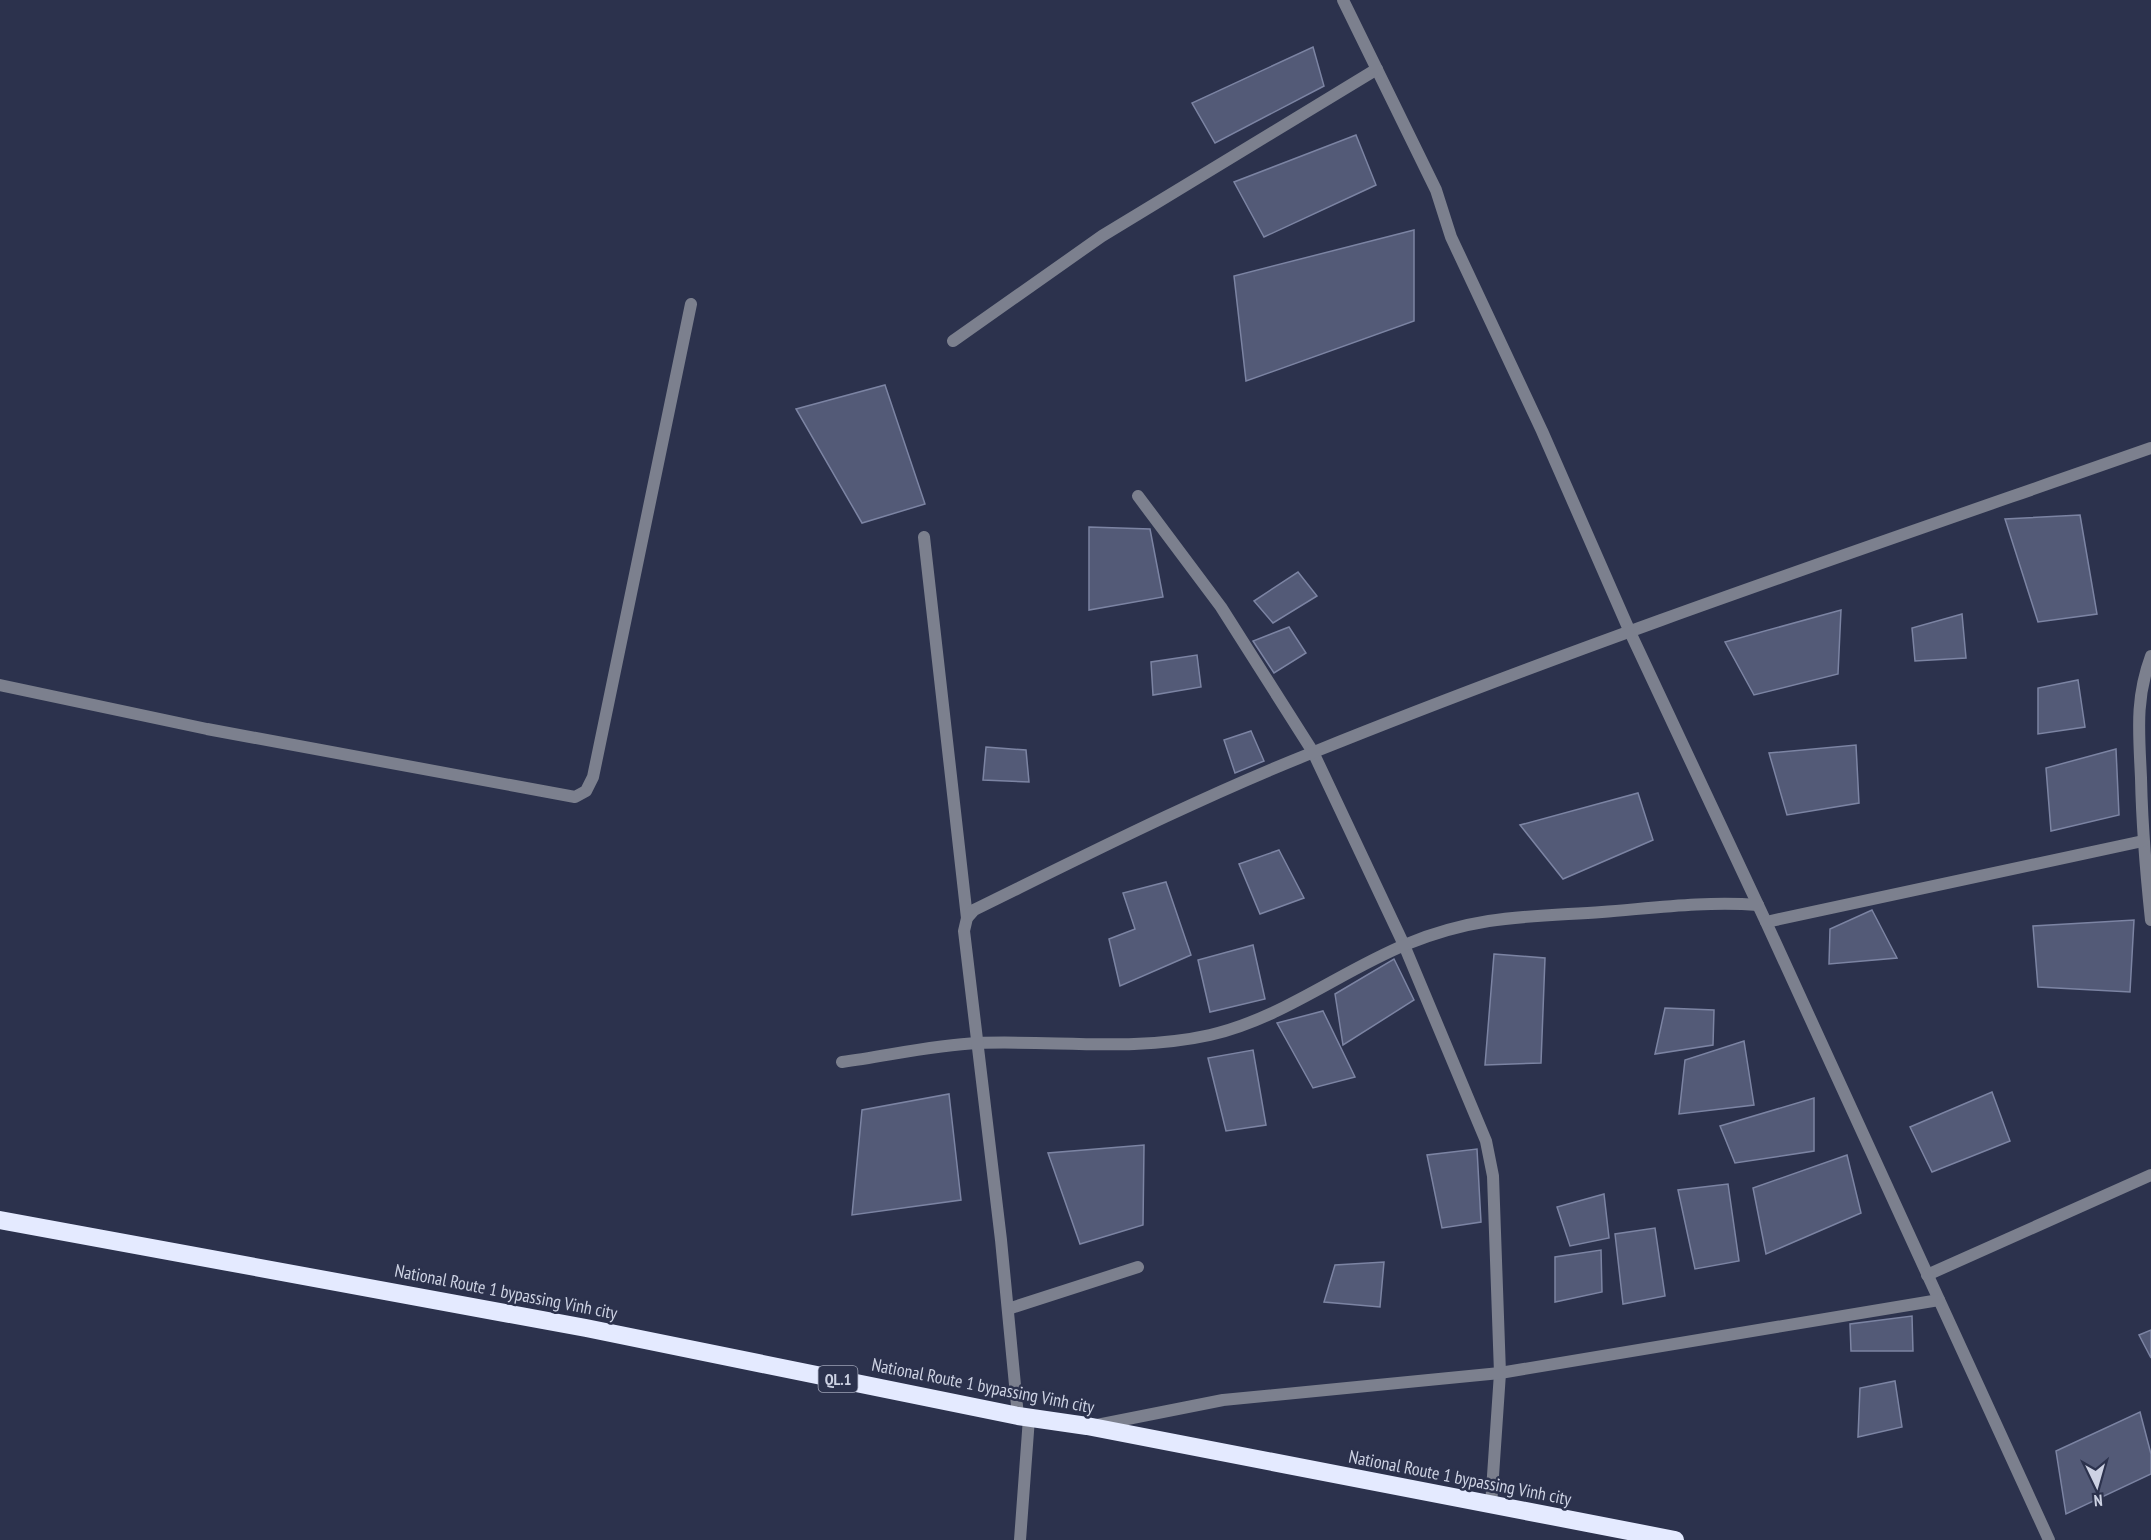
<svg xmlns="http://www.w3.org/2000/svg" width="2151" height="1540" font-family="'PT Sans Narrow',sans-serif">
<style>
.building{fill:#535a77;stroke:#7c84a3;stroke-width:1.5}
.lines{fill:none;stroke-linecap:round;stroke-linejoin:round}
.lane{stroke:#7c808e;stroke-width:12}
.street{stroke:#7c808e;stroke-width:12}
.highway{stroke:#e4eaff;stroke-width:18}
.labels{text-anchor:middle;stroke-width:5;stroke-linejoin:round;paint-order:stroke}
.shield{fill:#2c324d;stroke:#9da2b6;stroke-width:1.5}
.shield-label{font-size:16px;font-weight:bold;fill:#cdd2e3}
.street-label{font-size:18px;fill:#cdd2e3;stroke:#2c324d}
</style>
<rect width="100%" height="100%" fill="#2c324d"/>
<g class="building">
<path d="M 1313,47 L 1324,86 L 1215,143 L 1192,103 Z"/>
<path d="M 1356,135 L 1376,185 L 1264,237 L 1234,182 Z"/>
<path d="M 1414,230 L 1414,321 L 1246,381 L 1234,276 Z"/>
<path d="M 885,385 L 925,504 L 862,523 L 796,409 Z"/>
<path d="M 2080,515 L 2097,614 L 2038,622 L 2005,519 Z"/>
<path d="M 1089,527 L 1150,529 L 1163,597 L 1089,610 Z"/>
<path d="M 1298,572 L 1317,596 L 1273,623 L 1254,601 Z"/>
<path d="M 1841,610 L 1838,674 L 1754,695 L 1725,642 Z"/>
<path d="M 1962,614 L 1966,658 L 1915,661 L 1912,628 Z"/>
<path d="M 1289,627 L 1306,653 L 1274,673 L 1253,641 Z"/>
<path d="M 1197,655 L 1201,687 L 1153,695 L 1151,662 Z"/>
<path d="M 2078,680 L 2085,727 L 2038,734 L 2038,688 Z"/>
<path d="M 1251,731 L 1264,761 L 1235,773 L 1224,740 Z"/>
<path d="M 1856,745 L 1859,803 L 1787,815 L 1769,753 Z"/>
<path d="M 986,747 L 1026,750 L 1029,782 L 983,780 Z"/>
<path d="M 2116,749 L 2119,815 L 2051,831 L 2046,768 Z"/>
<path d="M 1638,793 L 1653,840 L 1563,879 L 1520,825 Z"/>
<path d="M 1279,850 L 1304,898 L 1260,914 L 1239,864 Z"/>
<path d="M 1166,882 L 1191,955 L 1120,986 L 1109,939 L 1135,929 L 1123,893 Z"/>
<path d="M 1872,910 L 1897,958 L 1829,964 L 1830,929 Z"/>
<path d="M 2134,920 L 2130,992 L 2038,987 L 2033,926 Z"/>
<path d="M 1253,945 L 1265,999 L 1210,1012 L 1198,960 Z"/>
<path d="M 1494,954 L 1545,958 L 1541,1063 L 1485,1065 Z"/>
<path d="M 1394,959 L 1414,1000 L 1343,1045 L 1335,994 Z"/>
<path d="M 1665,1008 L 1714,1010 L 1713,1045 L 1655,1054 Z"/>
<path d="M 1323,1011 L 1355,1077 L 1313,1088 L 1277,1023 Z"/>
<path d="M 1744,1041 L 1754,1105 L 1679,1114 L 1685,1060 Z"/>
<path d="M 1253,1050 L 1266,1125 L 1226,1131 L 1208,1058 Z"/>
<path d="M 1992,1092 L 2010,1141 L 1932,1172 L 1910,1127 Z"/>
<path d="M 949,1094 L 961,1200 L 852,1215 L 862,1110 Z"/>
<path d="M 1814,1098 L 1814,1151 L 1735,1163 L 1720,1126 Z"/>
<path d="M 1144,1145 L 1143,1225 L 1080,1244 L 1048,1153 Z"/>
<path d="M 1477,1149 L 1481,1222 L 1442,1228 L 1427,1155 Z"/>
<path d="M 1847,1155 L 1861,1213 L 1766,1254 L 1753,1188 Z"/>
<path d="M 1728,1184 L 1739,1261 L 1695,1269 L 1678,1190 Z"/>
<path d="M 1604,1194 L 1609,1238 L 1570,1246 L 1557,1207 Z"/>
<path d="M 1655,1228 L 1665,1296 L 1623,1304 L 1615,1234 Z"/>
<path d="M 1601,1250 L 1602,1292 L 1555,1302 L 1555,1257 Z"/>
<path d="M 1384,1262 L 1380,1307 L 1324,1302 L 1335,1265 Z"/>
<path d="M 1912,1316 L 1913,1351 L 1851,1351 L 1850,1324 Z"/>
<path d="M 2151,1330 L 2151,1358 L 2139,1335 Z"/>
<path d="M 1895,1381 L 1902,1427 L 1858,1437 L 1860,1388 Z"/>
<path d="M 2140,1412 L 2151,1454 L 2151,1474 L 2066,1514 L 2056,1451 Z"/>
</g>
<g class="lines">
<g class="lane">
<path d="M 953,341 L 1102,236 L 1377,69"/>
<path d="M 0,685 L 207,729 L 575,797 L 586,791 L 593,777 L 691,304"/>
</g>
<g class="street">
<path d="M 1343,0 L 1436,190 L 1451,237 L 1542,431 L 1630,632 L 1766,922 L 2049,1540"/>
<path d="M 1138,496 L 1221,607 L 1313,752 L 1404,945 L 1486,1141 L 1493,1176 L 1500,1373 L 1491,1505"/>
<path d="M 924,537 L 967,918"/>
<path d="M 2151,656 C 2135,699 2139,733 2141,778 C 2142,826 2146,873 2151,920"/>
<path d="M 1766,922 L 2143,841"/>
<path d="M 842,1062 C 887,1056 933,1045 978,1043 C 1055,1040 1134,1052 1210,1035 C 1283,1018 1339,972 1407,944 C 1478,915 1528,917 1602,912 C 1654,908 1705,901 1758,905"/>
<path d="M 1927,1275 L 2151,1175"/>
<path d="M 1008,1309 L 1138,1267"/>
<path d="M 1018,1416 L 1001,1240 L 964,931 L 967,918 L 974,910 C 1086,855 1198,798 1314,752 C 1589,641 1871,546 2151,448"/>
<path d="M 1097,1425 L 1223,1400 L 1500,1373 L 1939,1300"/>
<path d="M 1020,1540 L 1029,1418"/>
</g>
<path class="highway" d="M 0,1220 L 586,1328 L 1018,1416 L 1087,1426 L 1675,1540"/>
</g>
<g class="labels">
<rect class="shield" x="818.5" y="1366" width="39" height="26" rx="4.5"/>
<g class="shield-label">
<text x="838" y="1385">QL.1</text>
</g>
<g class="street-label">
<text transform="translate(506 1292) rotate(11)" y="6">National Route 1 bypassing Vinh city</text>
<text transform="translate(983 1386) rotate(11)" y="6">National Route 1 bypassing Vinh city</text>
<text transform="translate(1460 1478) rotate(11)" y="6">National Route 1 bypassing Vinh city</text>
</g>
</g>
<g transform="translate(2097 1486) rotate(175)" stroke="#2c324d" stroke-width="4.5" paint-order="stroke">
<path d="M0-4.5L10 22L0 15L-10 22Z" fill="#cdd2e3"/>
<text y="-9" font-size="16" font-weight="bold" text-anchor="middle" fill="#cdd2e3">N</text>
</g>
</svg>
